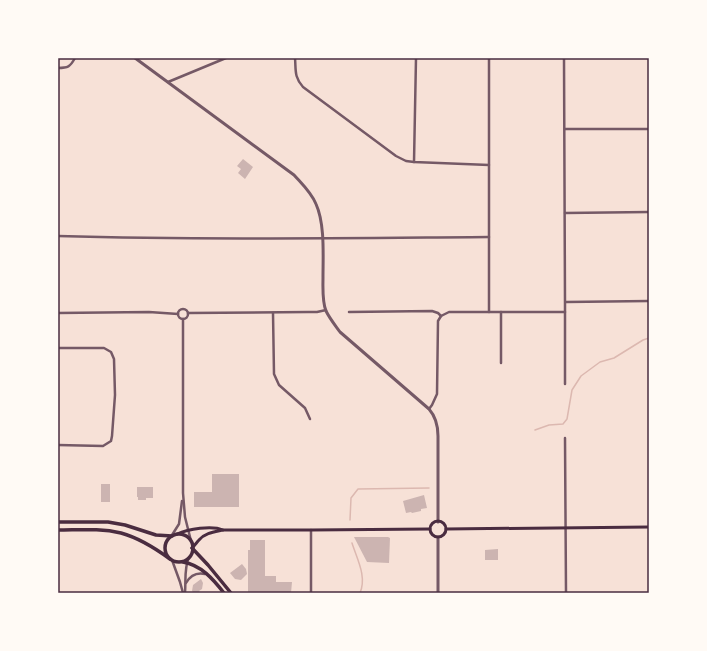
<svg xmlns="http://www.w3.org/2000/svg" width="707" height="651" font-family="'Nunito Sans',sans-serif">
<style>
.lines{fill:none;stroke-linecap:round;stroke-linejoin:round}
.stream{stroke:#dcb8b0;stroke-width:1.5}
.building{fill:#ccb4b1}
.minor{stroke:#755966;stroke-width:2.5}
.tertiary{stroke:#755966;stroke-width:3}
.secondary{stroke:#4a2c40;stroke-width:3}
.primary{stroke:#4a2c40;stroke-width:3.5}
.neatline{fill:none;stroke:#4a2c40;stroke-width:1.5}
</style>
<rect width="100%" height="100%" fill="#f7e1d7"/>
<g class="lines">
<g class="stream">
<path d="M 535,430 L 549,425 L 563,424 L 567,419 L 572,390 L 581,376 L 600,362 L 614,358 L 643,340 L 649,338"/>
<path d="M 350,520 L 351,498 L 358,489 L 429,488"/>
<path d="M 352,543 C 357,559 367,576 360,593"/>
</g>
</g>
<g class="building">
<path d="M 243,159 L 253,167 L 245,179 L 238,173 L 241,169 L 237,166 Z"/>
<path d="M 212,474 L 239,474 L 239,507 L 194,507 L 194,492 L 212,492 Z"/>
<rect x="101" y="484" width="9" height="18"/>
<path d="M 137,487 L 153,487 L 153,498 L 146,498 L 146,500 L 138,500 L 138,497 L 137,497 Z"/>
<path d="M 424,495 L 427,508 L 421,509 L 421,511 L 412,513 L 411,512 L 406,513 L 403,501 Z"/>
<path d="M 354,537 L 388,537 L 390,538 L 389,563 L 367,562 Z"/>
<path d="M 250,540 L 265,540 L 265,576 L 276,576 L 276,582 L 292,582 L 291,593 L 248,593 L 248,550 L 250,550 Z"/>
<path d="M 498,549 L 498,560 L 485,560 L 485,550 Z"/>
<path d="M 242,564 L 246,569 L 247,574 L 241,580 L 235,579 L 230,573 Z"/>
<path d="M 201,579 L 203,583 L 202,589 L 199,591 L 200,593 L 194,593 L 192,591 L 193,585 Z"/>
</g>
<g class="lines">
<g class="minor">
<path d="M 295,58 C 296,70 294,77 303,87 L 396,156 L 406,161 L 414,162 L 489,165"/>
<path d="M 564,58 L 565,302 L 565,384"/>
<path d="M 58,68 C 68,68 70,67 75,58"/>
<path d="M 168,82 L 226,58"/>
<path d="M 565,129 L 649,129"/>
<path d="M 414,162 L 416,58"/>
<path d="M 565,213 L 649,212"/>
<path d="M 58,236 C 202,240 345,238 489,237"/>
<path d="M 566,302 L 649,301"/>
<circle cx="183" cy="314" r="5"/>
<path d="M 349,312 L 432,311 L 438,313 L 441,316"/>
<path d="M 489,312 L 489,58"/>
<path d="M 501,312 L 501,363"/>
<path d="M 58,313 L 149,312 L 178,314"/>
<path d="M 188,313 L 308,312 L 317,312 L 326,310"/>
<path d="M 273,313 L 274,374 L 279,385 L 305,408 L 310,419"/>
<path d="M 441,316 L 449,312 L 565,312"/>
<path d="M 183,319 L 183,493 L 185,517 L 191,541"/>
<path d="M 58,348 L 104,348 L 111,352 L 114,359 L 115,395 L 112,436 L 111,441 L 103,446 L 58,445"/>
<path d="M 429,409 L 432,405 L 437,394 L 438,321 L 441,316"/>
<path d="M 565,438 L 566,593"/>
<path d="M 311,530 L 311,593"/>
<path d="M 172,535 L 179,524 L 182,501"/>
<path d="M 172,560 L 180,582 L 183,593"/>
<path d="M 186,583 C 190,576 196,572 205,574"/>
<path d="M 185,593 C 186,580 184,568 189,557"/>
</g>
<g class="tertiary">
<path d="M 135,58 L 294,175 C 302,184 311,192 316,204 C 325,224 323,255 323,277 C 323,288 322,301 326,311 C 330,319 335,325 340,332 L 429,409 C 436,417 438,425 438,436 L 438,522"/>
<path d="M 438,593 L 438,537"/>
</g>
<g class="secondary">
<circle cx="438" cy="529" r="8"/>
<path d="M 446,529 L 649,527"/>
<path d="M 177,534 C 188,529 212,525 223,530"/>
<path d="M 192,548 C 195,545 197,542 199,540 C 205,533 214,532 223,530 L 311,530 L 430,529"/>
</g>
<g class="primary">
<path d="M 58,522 L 108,522 L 125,525 L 156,535 L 172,536"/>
<path d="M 58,530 C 79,530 100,528 121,533 C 139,538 155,548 170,559"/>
<circle cx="179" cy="548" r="14"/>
<path d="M 192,548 L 208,565 L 231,593"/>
<path d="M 183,562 C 201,565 213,579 224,593"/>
</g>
</g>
<rect width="707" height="651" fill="none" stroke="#fffaf5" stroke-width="118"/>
<rect x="59" y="59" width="589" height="533" class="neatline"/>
</svg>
